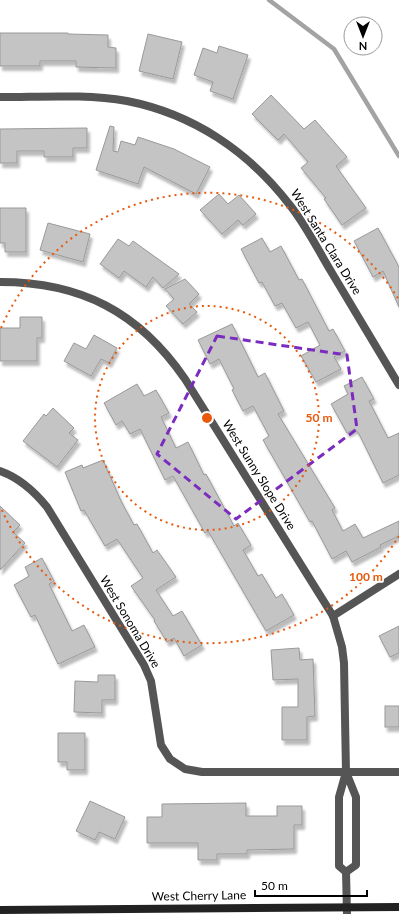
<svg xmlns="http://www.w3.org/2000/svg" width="399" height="914" font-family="Lato,sans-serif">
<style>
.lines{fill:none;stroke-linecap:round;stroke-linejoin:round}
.stream{stroke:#a3a3a3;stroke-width:4.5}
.building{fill:#c4c4c4;stroke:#999;filter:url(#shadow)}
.minor{stroke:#555;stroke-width:8}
.secondary{stroke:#222;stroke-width:8}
.marked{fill:none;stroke:#7b2cbf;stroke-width:3;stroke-dasharray:8 5;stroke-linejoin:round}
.ring{fill:none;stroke:#e8590c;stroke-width:2;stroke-dasharray:2 4}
.labels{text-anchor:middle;stroke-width:3.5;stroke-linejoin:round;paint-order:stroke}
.street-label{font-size:12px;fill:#000;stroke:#fff}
.centre{fill:#e8590c;stroke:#fff;stroke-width:2}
.ring-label{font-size:12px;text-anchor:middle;font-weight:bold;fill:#e8590c;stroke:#fff;stroke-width:3.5;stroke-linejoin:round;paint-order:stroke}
</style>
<defs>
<filter id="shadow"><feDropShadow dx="2.5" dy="4.5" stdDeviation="1" flood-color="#0004"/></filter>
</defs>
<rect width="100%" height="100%" fill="#fff"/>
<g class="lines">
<path class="stream" d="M 269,0 L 334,49 L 399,156"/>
</g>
<g class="building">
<path d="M 0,33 L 68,33 L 68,34 L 108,35 L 108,47 L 116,48 L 116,68 L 76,67 L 76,61 L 40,61 L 40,66 L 0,66 Z"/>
<path d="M 148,34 L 182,42 L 173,79 L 139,71 Z"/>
<path d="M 219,46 L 248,55 L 233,99 L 210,91 L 213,82 L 194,75 L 203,48 L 217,53 Z"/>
<path d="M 271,95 L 304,129 L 315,120 L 347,157 L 336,166 L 366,208 L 342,225 L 324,199 L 326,198 L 301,168 L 308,162 L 284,134 L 278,140 L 252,114 Z"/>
<path d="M 110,126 L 114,127 L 113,151 L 118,152 L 121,141 L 135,145 L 138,137 L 174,149 L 210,167 L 196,194 L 144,167 L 138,184 L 96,170 Z"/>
<path d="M 87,128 L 87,148 L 73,148 L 73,157 L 44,157 L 44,151 L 17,151 L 17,163 L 0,163 L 0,129 Z"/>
<path d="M 219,194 L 228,204 L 239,195 L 256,214 L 243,225 L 238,220 L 222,234 L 200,210 Z"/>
<path d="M 0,208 L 26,208 L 26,252 L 5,252 L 5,243 L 0,243 Z"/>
<path d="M 48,223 L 90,234 L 83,262 L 40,250 Z"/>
<path d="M 378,228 L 399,267 L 399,307 L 383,271 L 373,277 L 354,241 Z"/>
<path d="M 262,238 L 270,252 L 281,246 L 299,280 L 302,279 L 329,331 L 333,329 L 345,351 L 334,357 L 341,369 L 316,382 L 301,356 L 320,345 L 308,322 L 296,328 L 282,303 L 275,306 L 262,282 L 259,283 L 241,249 Z"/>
<path d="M 118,239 L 129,246 L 133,241 L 179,274 L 163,288 L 153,277 L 146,287 L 124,271 L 119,278 L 100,264 Z"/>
<path d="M 185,279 L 199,294 L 189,304 L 197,312 L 183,324 L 166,306 L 174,299 L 165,289 Z"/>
<path d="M 20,317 L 42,317 L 42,338 L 37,338 L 37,361 L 0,361 L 0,328 L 20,328 Z"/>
<path d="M 232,324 L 258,377 L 265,373 L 284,411 L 278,414 L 335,508 L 332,510 L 343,531 L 355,524 L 363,538 L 399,521 L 399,536 L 380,545 L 381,547 L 352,562 L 346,551 L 332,559 L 312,521 L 310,522 L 263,440 L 269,436 L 253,406 L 243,411 L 232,390 L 234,389 L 219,359 L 210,364 L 198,340 Z"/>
<path d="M 94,335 L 117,348 L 109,363 L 101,359 L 91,376 L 64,361 L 74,343 L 86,349 Z"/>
<path d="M 362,377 L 374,399 L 369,401 L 388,438 L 399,433 L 399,475 L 383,483 L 359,434 L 355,429 L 347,433 L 331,404 L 348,394 L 344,386 Z"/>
<path d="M 137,384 L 144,396 L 156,390 L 169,413 L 161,417 L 176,448 L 188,442 L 204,475 L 206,474 L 234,526 L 238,523 L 251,545 L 243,550 L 258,576 L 262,574 L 276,598 L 282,594 L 294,615 L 266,631 L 208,531 L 205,533 L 173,476 L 165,480 L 140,429 L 130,434 L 122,421 L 116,425 L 104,403 Z"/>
<path d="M 53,408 L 74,428 L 69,433 L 78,440 L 57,467 L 23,441 L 44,414 L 46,416 Z"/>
<path d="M 103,460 L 121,501 L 134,525 L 137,524 L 153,553 L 157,550 L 176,577 L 156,590 L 173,616 L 182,611 L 202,645 L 184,656 L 174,638 L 167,642 L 154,621 L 155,620 L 131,586 L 143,578 L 117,539 L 105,546 L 84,510 L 81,511 L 65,472 L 82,465 L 83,468 Z"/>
<path d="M 0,506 L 20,525 L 13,532 L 25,543 L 0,570 Z"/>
<path d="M 42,558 L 54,581 L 49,584 L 72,631 L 84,625 L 95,647 L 58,664 L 35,615 L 31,617 L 14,585 L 29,576 L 25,567 Z"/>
<path d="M 399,626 L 399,653 L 390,657 L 379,636 Z"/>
<path d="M 299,648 L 300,660 L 313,659 L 315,716 L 307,717 L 307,740 L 282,740 L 282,707 L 298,707 L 298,679 L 273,680 L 271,650 Z"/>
<path d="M 98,675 L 115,675 L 115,700 L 102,700 L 102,713 L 74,712 L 75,681 L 98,682 Z"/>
<rect x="385" y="706" width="14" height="21"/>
<path d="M 58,733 L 85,733 L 85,770 L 67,770 L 67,762 L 58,762 Z"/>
<path d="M 90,801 L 125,817 L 115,839 L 99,832 L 95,840 L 76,831 Z"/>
<path d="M 246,803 L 246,816 L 277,816 L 277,806 L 302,806 L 302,825 L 294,825 L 294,849 L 247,850 L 247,854 L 217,854 L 217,860 L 198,860 L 198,843 L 147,843 L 147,817 L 162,817 L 162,804 Z"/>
</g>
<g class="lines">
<g class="minor">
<path d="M 0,97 C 42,97 86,94 127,101 C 193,114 248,151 289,204 C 306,225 318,250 332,273 C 354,310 377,348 399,385"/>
<path d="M 0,282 C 81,282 139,312 185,379 L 333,616 L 342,647 L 344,663 L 346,772 L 339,797 L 339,866 L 346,872 L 356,865 L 356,797 L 346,772"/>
<path d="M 0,471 C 20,478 34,491 47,507 L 144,665 L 151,681 L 161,745 L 170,759 L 185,769 L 202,772 L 399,772"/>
<path d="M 333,616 L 399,574"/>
<path d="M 346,872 L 347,914"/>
</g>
<path class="secondary" d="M 0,910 L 399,907"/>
</g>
<path class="marked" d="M 217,336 L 347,355 L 357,429 L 236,519 L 157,454 Z"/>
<g class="ring">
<circle cx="207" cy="418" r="112"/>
<path d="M399 536A225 225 0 0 1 1 508M1 328A225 225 0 0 1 399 300"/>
</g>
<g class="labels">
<g class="street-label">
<text transform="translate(326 242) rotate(58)" y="4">West Santa Clara Drive</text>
<text transform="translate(259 475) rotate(58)" y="4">West Sunny Slope Drive</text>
<text transform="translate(130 622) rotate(59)" y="4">West Sonoma Drive</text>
<text transform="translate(199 896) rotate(-1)" y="4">West Cherry Lane</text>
</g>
</g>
<circle cx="207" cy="418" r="6" class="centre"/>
<g class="ring-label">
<text x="319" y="422">50 m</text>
<text x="366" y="581">100 m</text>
</g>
<g transform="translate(363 36) rotate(180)"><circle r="19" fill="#ffffff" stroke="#999999"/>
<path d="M0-3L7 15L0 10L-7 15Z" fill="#000000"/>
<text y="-6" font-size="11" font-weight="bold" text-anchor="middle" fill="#000000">N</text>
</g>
<path d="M255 890v6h112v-6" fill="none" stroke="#000000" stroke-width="2"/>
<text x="261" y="890" font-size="12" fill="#000000" stroke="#ffffff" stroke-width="3" paint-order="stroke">50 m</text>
</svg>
